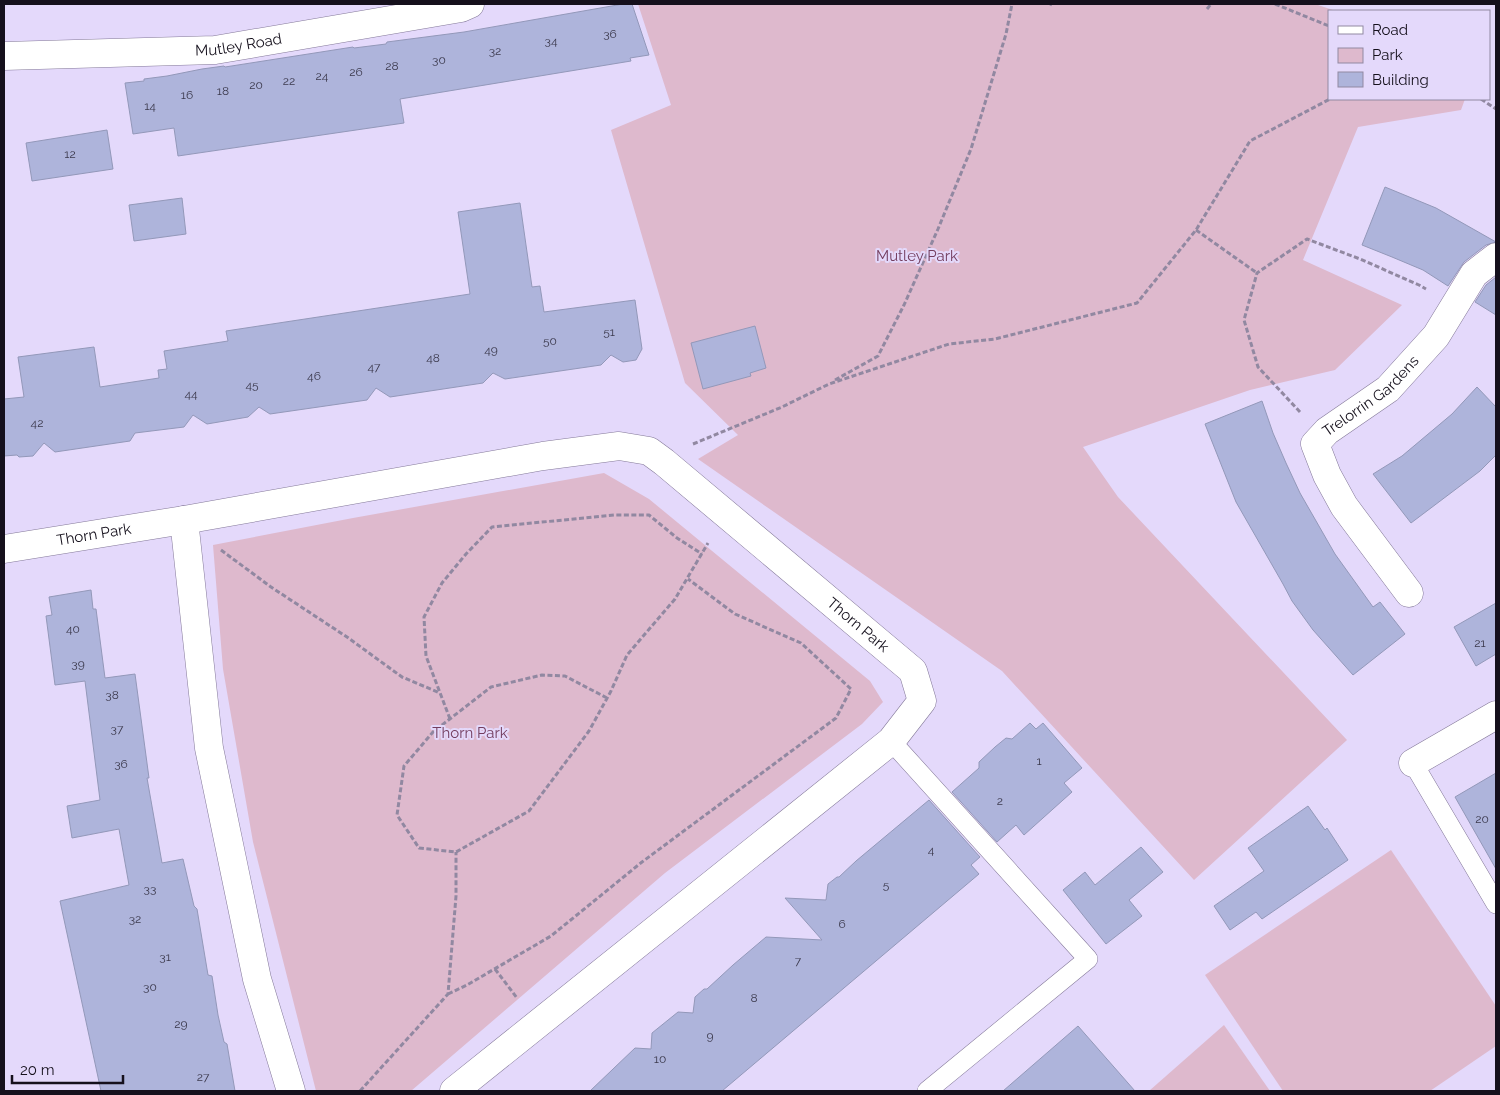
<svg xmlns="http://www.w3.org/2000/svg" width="1500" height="1095" font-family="Raleway,sans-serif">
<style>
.green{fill:#deb9cd}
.building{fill:#aeb4db;stroke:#9398b9}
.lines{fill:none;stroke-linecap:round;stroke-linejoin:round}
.service-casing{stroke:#847999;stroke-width:20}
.minor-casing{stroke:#847999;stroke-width:29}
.path{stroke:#9188a1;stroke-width:3;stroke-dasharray:5 2.5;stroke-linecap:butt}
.service{stroke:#fff;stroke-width:19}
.minor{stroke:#fff;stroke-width:28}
.labels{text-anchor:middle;stroke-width:4;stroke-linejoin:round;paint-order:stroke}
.number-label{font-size:12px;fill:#3b394c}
.street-label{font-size:15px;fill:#15101c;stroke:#e4d9fb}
.park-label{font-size:15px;fill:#733d5e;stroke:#e4d9fb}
</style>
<rect width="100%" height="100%" fill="#e4d9fb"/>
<g class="green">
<path d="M 638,4 L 1315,4 L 1336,11 L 1329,11 L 1329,99 L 1465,99 L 1461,110 L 1358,127 L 1303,260 L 1402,305 L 1335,370 L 1250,390 L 1083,447 L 1118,497 L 1347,740 L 1194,880 L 1002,671 L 698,459 L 738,435 L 685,383 L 611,130 L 671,105 Z"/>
<path d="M 604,473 L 649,499 L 870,681 L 883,702 L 862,724 L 665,873 L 411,1091 L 316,1091 L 253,842 L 223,669 L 213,545 L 353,518 Z"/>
<path d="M 1391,850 L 1496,1006 L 1496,1046 L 1430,1091 L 1283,1091 L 1205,975 Z"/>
<path d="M 1224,1025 L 1270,1091 L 1149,1091 Z"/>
</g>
<g class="building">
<path d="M 623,4 L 632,4 L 649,55 L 630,58 L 631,61 L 400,99 L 404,123 L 178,156 L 174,128 L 133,134 L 125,83 L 144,81 L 144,79 L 167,76 L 202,69 L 224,66 L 225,67 L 353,47 L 354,48 L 386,44 L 387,42 L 464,32 Z"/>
<path d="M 107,130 L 113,169 L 32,181 L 26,143 Z"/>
<path d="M 1385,187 L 1436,208 L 1496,242 L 1486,245 L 1464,262 L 1448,286 L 1423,270 L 1392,257 L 1362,245 Z"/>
<path d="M 182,198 L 186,234 L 134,241 L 129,205 Z"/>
<path d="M 520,203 L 532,287 L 540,286 L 544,312 L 635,300 L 642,349 L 636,360 L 623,362 L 611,355 L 601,365 L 505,379 L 493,373 L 483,383 L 390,397 L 376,388 L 367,400 L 270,414 L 259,407 L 248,417 L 207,424 L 193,415 L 184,427 L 135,433 L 130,441 L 55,452 L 44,443 L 33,456 L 19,457 L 17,455 L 4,456 L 4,399 L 24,397 L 18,357 L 94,347 L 100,387 L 159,378 L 158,370 L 167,369 L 164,351 L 228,341 L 226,331 L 470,294 L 458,212 Z"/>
<path d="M 1496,277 L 1496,315 L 1475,302 L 1486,285 Z"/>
<path d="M 755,326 L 766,368 L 750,373 L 751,376 L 703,389 L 691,343 Z"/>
<path d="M 1477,387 L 1496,407 L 1496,455 L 1480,471 L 1411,523 L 1373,474 L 1402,456 L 1452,414 Z"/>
<path d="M 1262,401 L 1273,433 L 1286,463 L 1300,493 L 1335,554 L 1373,607 L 1380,602 L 1405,634 L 1353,675 L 1313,630 L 1292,601 L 1283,584 L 1236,502 L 1205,424 Z"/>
<path d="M 91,590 L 93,609 L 96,609 L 105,678 L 135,674 L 149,778 L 147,778 L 162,863 L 183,859 L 194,906 L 197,909 L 208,975 L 212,976 L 218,1015 L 224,1042 L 227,1044 L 235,1091 L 101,1091 L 60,901 L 129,885 L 119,829 L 72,838 L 67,806 L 100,800 L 85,681 L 55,685 L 46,616 L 52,615 L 49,597 Z"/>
<path d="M 1496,603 L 1496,654 L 1476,666 L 1454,627 Z"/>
<path d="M 1030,723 L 1036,729 L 1043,723 L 1082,768 L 1064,783 L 1072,792 L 1024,835 L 1016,825 L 997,842 L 952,792 L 979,768 L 979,762 L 995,747 L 1006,738 L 1012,739 Z"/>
<path d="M 1496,773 L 1496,869 L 1455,797 Z"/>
<path d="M 929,800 L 980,857 L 971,865 L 979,874 L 722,1091 L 590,1091 L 635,1048 L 651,1049 L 652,1033 L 678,1012 L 693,1013 L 695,997 L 704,989 L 707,989 L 733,965 L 766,937 L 822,940 L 785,898 L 826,900 L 828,884 L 837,877 L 839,877 L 856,861 Z"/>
<path d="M 1308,806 L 1325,830 L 1327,828 L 1348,860 L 1262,919 L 1256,912 L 1230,930 L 1214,906 L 1264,871 L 1248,848 Z"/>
<path d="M 1141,847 L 1163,872 L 1129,900 L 1142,916 L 1106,944 L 1063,890 L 1085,872 L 1095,885 Z"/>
<path d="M 1078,1026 L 1135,1091 L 1003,1091 Z"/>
</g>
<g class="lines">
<defs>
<g id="service">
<path d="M 891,741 L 1088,959 L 927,1091"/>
<path d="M 1413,763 L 1496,904"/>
</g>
<g id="minor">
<path id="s1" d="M 4,56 L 215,50 L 461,8 L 470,4"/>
<path d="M 184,520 L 209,748 L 257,979 L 291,1091"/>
<path id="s2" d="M 4,549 L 184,520 L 543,456 L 619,446 L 649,451 L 664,462 L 913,671 L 922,701 L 891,741 L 454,1091"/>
<path id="s3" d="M 1409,593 L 1344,506 L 1327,475 L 1315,444 L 1327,431 L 1388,389 L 1436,336 L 1474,274 L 1496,257"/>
<path d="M 1413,763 L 1496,715"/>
</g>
</defs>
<use href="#service" class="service-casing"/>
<use href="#minor" class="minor-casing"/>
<g class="path">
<path d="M 1050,4 L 1052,5"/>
<path d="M 1275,4 L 1329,26"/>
<path d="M 1207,9 L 1211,4"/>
<path d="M 1481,99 L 1496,109"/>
<path d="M 1196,230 L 1257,273"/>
<path d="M 835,380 L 878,356 L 904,305 L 938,229 L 971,149 L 1006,34 L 1012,4"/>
<path d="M 1300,412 L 1258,367 L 1244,320 L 1257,273 L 1307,239 L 1360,259 L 1419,285 L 1426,289"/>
<path d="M 693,444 L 782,407 L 829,384 L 949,344 L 995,339 L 1137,303 L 1196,230 L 1250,141 L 1330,99"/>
<path d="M 221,550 L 271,587 L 347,637 L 402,677 L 440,693"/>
<path d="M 607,698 L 565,676 L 542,675 L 491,687 L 433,732 L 404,766 L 397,815 L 419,848 L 456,852 L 529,811 L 589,731 L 611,691 L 627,655 L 675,599 L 708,543"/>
<path d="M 450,719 L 426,656 L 424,617 L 442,583 L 466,554 L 492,527 L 614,515 L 649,515 L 677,538 L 702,554"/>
<path d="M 495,969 L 517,998"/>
<path d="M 448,994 L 467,985 L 551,936 L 642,862 L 836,718 L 851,689 L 801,643 L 735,614 L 688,579"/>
<path d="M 360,1091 L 448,994 L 456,896 L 456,852"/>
</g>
<use href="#service" class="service"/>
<use href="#minor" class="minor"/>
</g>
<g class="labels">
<g class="number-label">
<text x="610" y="38">36</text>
<text x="551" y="45">34</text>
<text x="495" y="55">32</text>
<text x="439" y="64">30</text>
<text x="392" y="70">28</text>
<text x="356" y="76">26</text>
<text x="322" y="80">24</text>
<text x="289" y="85">22</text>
<text x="256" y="89">20</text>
<text x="223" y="95">18</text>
<text x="187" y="99">16</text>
<text x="150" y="110">14</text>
<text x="70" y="158">12</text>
<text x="609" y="336">51</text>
<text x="550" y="345">50</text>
<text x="491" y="354">49</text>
<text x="433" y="362">48</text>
<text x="374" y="371">47</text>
<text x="314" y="380">46</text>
<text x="252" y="389">45</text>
<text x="191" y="398">44</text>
<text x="37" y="427">42</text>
<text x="73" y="633">40</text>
<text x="1480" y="647">21</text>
<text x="78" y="668">39</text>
<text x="112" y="699">38</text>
<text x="117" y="733">37</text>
<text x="1039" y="765">1</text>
<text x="121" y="768">36</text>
<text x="1000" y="805">2</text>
<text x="1482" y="823">20</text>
<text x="931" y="854">4</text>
<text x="886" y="889">5</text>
<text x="150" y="893">33</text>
<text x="135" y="923">32</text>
<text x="842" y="928">6</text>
<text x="165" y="961">31</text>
<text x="798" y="965">7</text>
<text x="150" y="991">30</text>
<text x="754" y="1002">8</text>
<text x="181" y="1028">29</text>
<text x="710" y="1040">9</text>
<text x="660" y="1063">10</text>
<text x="203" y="1081">27</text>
</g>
<g class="street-label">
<text dy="5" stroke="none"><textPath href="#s1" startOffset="235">Mutley Road</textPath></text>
<text dy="5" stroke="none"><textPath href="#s3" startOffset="251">Trelorrin Gardens</textPath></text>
<text dy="5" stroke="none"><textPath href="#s2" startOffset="91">Thorn Park</textPath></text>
<text dy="5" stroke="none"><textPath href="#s2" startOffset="926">Thorn Park</textPath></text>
</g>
<g class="park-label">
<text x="917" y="261">Mutley Park</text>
<text x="470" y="738">Thorn Park</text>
</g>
</g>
<rect width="1500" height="1095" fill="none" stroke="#15101c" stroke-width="10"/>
<rect x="1328" y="10" width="162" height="90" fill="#e4d9fb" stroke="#9189a2"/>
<rect x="1338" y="26" width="25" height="8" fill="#ffffff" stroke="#9189a2"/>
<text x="1372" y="35" font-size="15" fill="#15101c">Road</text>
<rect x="1338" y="48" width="25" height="15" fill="#deb9cd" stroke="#9189a2"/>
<text x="1372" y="60" font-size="15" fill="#15101c">Park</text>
<rect x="1338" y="72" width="25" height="15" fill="#aeb4db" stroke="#9189a2"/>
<text x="1372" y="85" font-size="15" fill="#15101c">Building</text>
<path d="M12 1075v8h111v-8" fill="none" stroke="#15101c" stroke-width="2.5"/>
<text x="20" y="1075" font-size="15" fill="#15101c" stroke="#e4d9fb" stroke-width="4" paint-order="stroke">20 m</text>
</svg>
